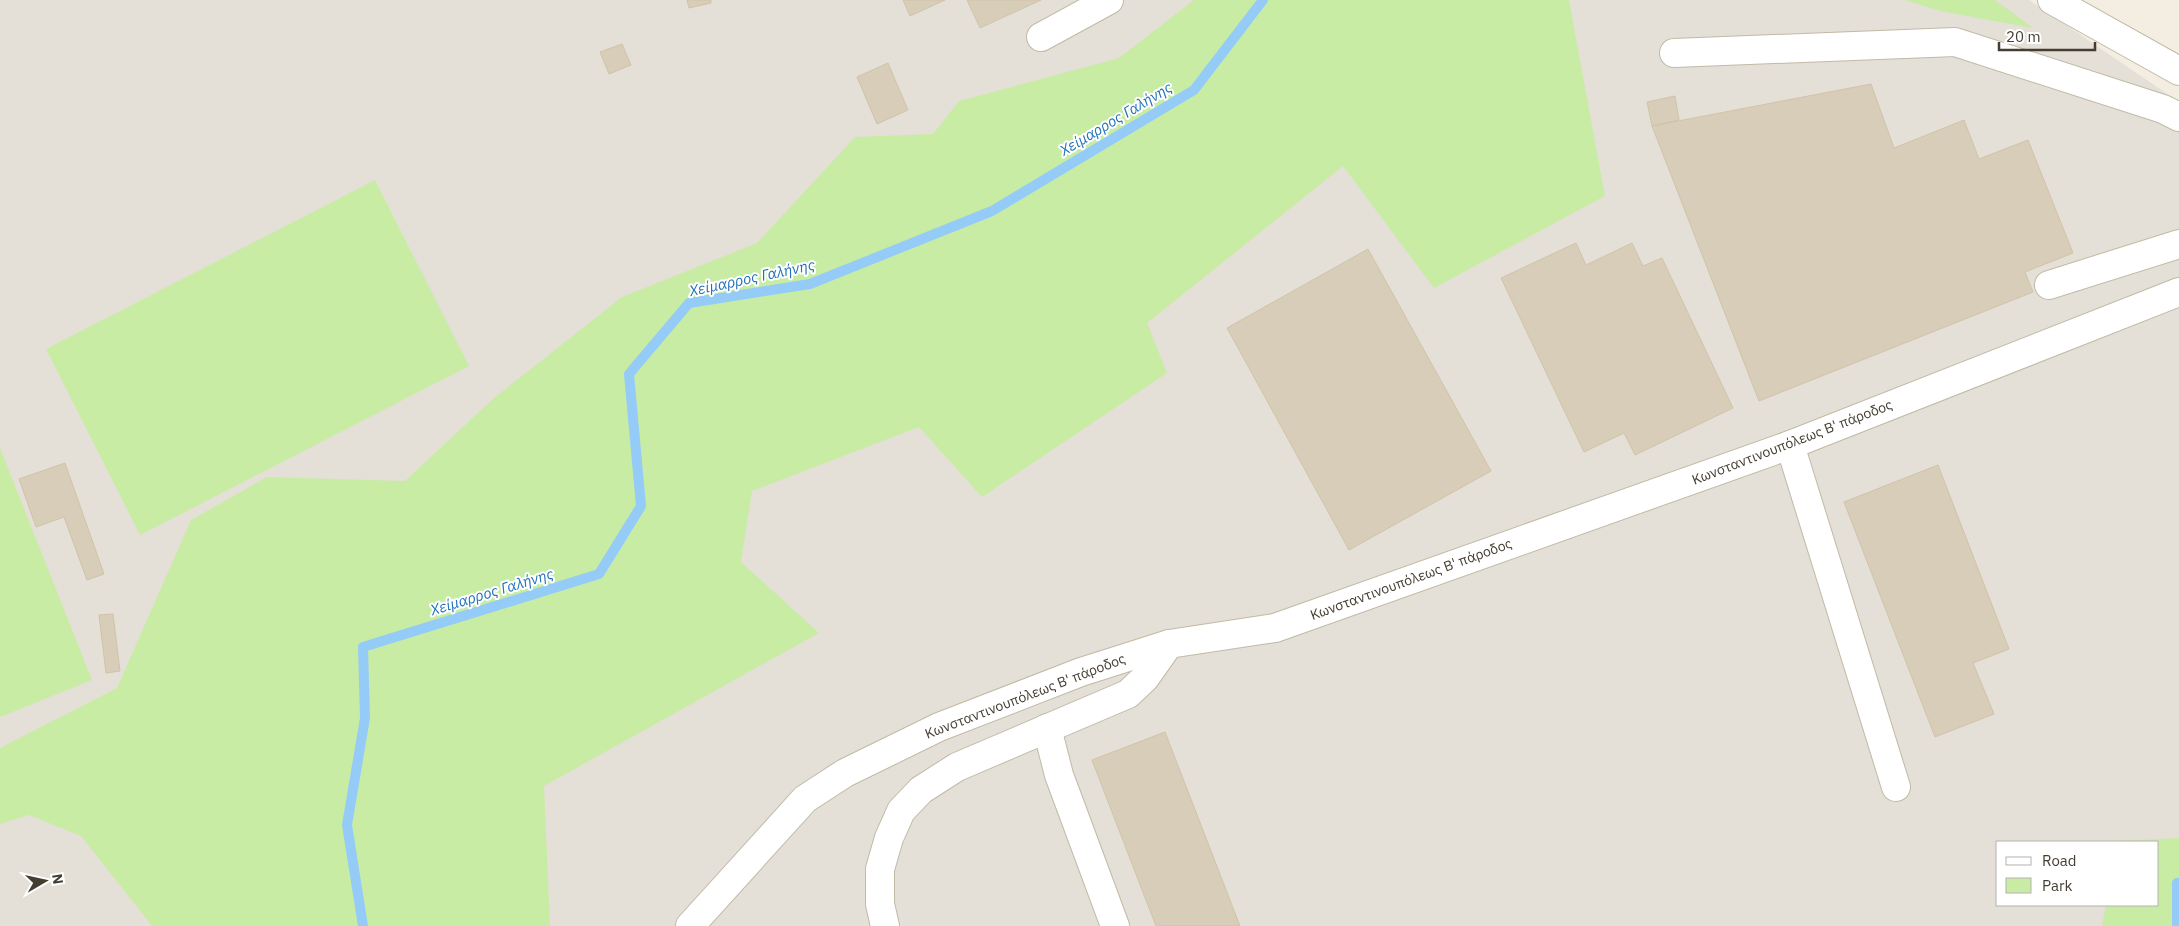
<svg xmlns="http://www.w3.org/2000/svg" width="2179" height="926" font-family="'IBM Plex Sans',sans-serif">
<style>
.industrial{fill:#e4dfd7;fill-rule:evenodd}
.green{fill:#c9eca5}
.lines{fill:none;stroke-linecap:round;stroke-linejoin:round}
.stream{stroke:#95cbf7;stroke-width:10}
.building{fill:#d8cdb8;stroke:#d1c3a8}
.minor-casing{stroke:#c1baa6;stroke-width:30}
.minor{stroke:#fff;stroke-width:28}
.labels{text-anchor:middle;stroke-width:4;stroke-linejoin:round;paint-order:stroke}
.street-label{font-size:14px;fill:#443e32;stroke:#fff}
.water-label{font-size:15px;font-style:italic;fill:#2172ba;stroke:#fff}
</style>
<rect width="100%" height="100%" fill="#f3eee1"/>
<path class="industrial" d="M 0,0 L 2029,0 L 2179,102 L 2179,926 L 0,926 ZM 1998,842 L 2158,842 L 2158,905 L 1998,905 Z"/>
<g class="green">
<path d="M 1194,0 L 1569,0 L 1605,196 L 1434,288 L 1343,166 L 1147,323 L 1167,373 L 982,497 L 919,427 L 752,491 L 741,562 L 819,633 L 544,786 L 550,926 L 152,926 L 81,836 L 29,815 L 0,824 L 0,748 L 117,688 L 191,520 L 267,477 L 405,481 L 494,398 L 622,297 L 757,243 L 855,137 L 933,134 L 959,101 L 1119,58 Z"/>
<path d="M 1905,0 L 1995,0 L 2033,28 L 1940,11 Z"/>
<path d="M 375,180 L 469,366 L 140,535 L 46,349 Z"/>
<path d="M 0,448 L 92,680 L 0,717 Z"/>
<path d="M 2179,838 L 2179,926 L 2102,926 L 2106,905 L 2158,905 L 2158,842 L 2118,842 L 2118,841 Z"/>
</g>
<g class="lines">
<g class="stream">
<path d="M 363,926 L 347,825 L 365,718 L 363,647 L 599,574 L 641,506 L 629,374 L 689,303 L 810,284 L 992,211 L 1194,90 L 1263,0"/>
<path d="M 2177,926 L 2177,883 L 2179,883"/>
</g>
</g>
<g class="building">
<path d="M 687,0 L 711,0 L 711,3 L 689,8 Z"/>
<path d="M 903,0 L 945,0 L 910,16 Z"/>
<path d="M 967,0 L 1041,0 L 980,28 Z"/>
<path d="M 622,44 L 631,65 L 609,74 L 600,52 Z"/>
<path d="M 888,63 L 908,110 L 877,124 L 857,77 Z"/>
<path d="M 1871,84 L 1894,148 L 1964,120 L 1979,159 L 2028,140 L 2073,253 L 2025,272 L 2033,292 L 1759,401 L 1652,126 Z"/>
<path d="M 1675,96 L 1679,120 L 1652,126 L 1647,102 Z"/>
<path d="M 1576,243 L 1586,265 L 1632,243 L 1643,266 L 1662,258 L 1733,408 L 1635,455 L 1624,433 L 1584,452 L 1501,278 Z"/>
<path d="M 1368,249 L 1491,471 L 1349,550 L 1227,328 Z"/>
<path d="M 65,463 L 104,574 L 87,580 L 64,517 L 36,527 L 19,479 Z"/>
<path d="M 1938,465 L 2009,649 L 1973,663 L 1994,714 L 1935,737 L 1844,502 Z"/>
<path d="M 113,614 L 120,671 L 106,673 L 99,615 Z"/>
<path d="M 1165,732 L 1240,926 L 1156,926 L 1092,760 Z"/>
</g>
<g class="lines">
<defs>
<g id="minor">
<path d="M 2052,0 L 2179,71"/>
<path d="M 1041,37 L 1109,0"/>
<path d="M 1674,53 L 1955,42 L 2163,109 L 2179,117"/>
<path d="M 2049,285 L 2179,244"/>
<path d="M 1790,445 L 1896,787"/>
<path d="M 1047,728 L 1059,775 L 1115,926"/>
<path d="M 690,926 L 805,799 L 845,773 L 939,727 L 1081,672 L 1169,644 L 1275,628 L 1790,445 L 2179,292"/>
<path d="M 885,926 L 880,904 L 880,869 L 889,838 L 901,811 L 921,790 L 957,767 L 1128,694 L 1145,678 L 1169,644"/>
</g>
</defs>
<use href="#minor" class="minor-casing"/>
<use href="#minor" class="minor"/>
</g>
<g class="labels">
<g class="street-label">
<text transform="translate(1792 442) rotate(-21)" y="5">Κωνσταντινουπόλεως Β' πάροδος</text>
<text transform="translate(1411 579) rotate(-20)" y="5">Κωνσταντινουπόλεως Β' πάροδος</text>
<text transform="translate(1025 696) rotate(-21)" y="5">Κωνσταντινουπόλεως Β' πάροδος</text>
</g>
<g class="water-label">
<text transform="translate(1116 119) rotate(-31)" y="5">Χείμαρρος Γαλήνης</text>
<text transform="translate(752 278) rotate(-12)" y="5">Χείμαρρος Γαλήνης</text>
<text transform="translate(492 592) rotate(-17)" y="5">Χείμαρρος Γαλήνης</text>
</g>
</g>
<rect x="1996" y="841" width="162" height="65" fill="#ffffff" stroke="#b4b2ad"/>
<rect x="2006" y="857" width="25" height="8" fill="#ffffff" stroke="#b4b2ad"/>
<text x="2042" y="866" font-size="15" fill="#443e32">Road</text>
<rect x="2006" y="878" width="25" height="15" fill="#c9eca5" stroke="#b4b2ad"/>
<text x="2042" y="891" font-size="15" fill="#443e32">Park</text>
<g transform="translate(45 881) rotate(81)" stroke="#ffffff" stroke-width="4" paint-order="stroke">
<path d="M0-4L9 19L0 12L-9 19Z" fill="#443e32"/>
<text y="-8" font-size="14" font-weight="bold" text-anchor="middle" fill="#443e32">N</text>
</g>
<path d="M1999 42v8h96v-8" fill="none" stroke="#443e32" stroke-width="2.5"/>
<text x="2006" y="42" font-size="15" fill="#443e32" stroke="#ffffff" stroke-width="4" paint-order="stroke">20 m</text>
</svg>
